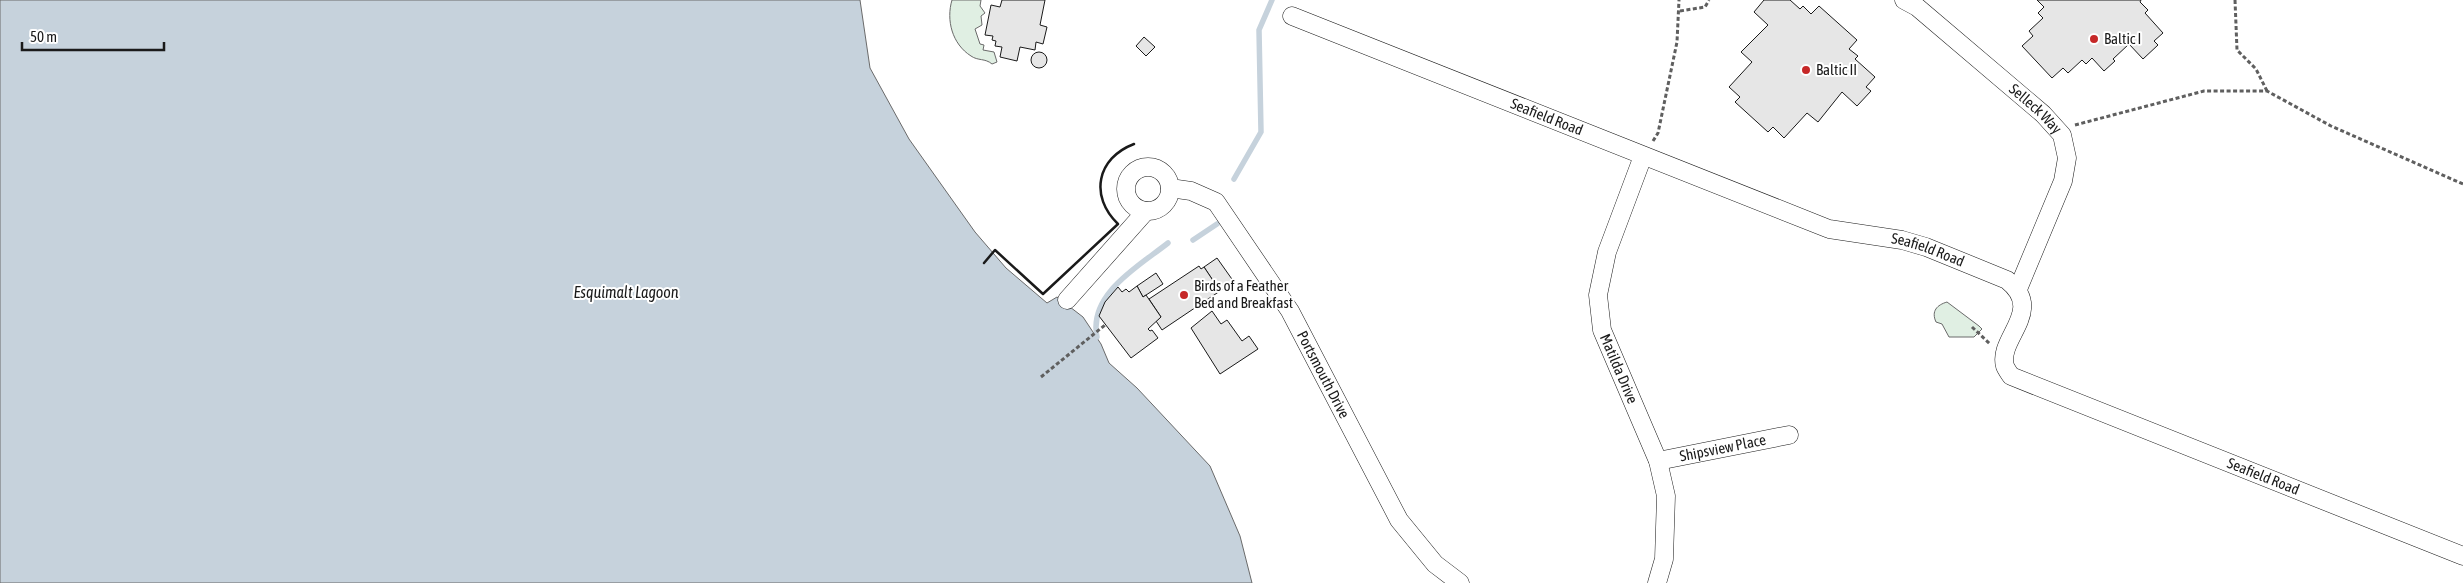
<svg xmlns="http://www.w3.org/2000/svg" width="2463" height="583" font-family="'Asap Condensed',sans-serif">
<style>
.green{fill:#e0efe3;stroke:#6a6a6a}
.water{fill:#c6d2dc;stroke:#6a6a6a}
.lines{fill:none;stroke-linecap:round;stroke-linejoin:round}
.stream{stroke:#c6d2dc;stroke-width:5.5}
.building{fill:#e6e6e6;stroke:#1a1a1a}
.street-casing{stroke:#1a1a1a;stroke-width:19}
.path{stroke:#5f5f5f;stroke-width:3;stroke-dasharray:4 2.5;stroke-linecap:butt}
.street{stroke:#fff;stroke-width:18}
.wall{stroke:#1a1a1a;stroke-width:2.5}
.poi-dot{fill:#c62828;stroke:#fff;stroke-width:2}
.labels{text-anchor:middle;stroke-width:4;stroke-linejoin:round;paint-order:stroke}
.poi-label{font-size:15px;fill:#1a1a1a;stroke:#fff;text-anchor:start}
.street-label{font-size:15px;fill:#1a1a1a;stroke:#fff}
.water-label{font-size:16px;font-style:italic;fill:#1a1a1a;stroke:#fff}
</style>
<rect width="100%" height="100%" fill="#fff"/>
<g class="green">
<path d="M 952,0 L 981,0 L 980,6 L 985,13 L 981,16 L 982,25 L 975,29 L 980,44 L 984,45 L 983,50 L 994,52 L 997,62 L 992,64 C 985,58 978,61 971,56 C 952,44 946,20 952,0 Z"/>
<path d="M 1947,302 L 1979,326 L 1982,329 L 1974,337 L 1949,337 L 1942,324 L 1936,322 C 1931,311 1937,305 1947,302 Z"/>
</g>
<path class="water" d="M 0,0 L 860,0 L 870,68 L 909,139 L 975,232 L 1006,268 L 1047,303 L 1057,297 L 1083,317 L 1101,344 L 1109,363 L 1137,388 L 1210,466 L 1240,536 L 1252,583 L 0,583 Z"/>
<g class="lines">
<g class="stream">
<path d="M 1234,179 L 1261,132 L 1259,30 L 1272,0"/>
<path d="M 1193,240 L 1217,224"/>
<path d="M 1097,337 C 1088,294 1139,266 1168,243"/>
</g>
</g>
<g class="building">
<path d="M 1002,0 L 1045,0 L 1040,25 L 1047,27 L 1043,44 L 1036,42 L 1035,50 L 1020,47 L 1017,61 L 1000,57 L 1002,47 L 995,46 L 996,41 L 992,40 L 993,36 L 985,35 L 991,5 L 1000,7 Z"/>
<path d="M 1764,0 L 1790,0 L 1800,9 L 1803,6 L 1811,14 L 1819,6 L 1857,40 L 1849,49 L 1858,56 L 1855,59 L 1875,77 L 1866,87 L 1871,91 L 1857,106 L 1842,92 L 1818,122 L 1807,113 L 1784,138 L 1773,127 L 1768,132 L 1735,102 L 1740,97 L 1729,87 L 1752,62 L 1741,52 L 1768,25 L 1754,12 Z"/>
<path d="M 2037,0 L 2141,0 L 2140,2 L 2148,10 L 2145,13 L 2163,33 L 2154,41 L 2158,45 L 2143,59 L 2129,44 L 2113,59 L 2115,61 L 2104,71 L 2092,58 L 2086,64 L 2082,60 L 2068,73 L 2063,68 L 2052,78 L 2022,46 L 2033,36 L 2029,31 L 2043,18 L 2038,13 L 2044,7 Z"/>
<path d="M 1144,37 L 1155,47 L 1146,56 L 1136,46 Z"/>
<circle cx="1039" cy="60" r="8"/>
<path d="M 1217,258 L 1234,282 L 1220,291 L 1204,267 Z"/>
<path d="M 1199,266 L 1201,269 L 1204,267 L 1220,291 L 1162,330 L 1156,321 L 1161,317 L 1149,299 Z"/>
<path d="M 1156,273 L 1163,284 L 1143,297 L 1137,286 Z"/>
<path d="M 1137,286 L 1143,297 L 1146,295 L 1161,317 L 1148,329 L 1150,331 L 1152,330 L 1158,338 L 1131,358 L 1099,316 L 1105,302 L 1118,287 L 1122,292 L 1126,289 L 1129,292 Z"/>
<path d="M 1212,311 L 1221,324 L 1227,320 L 1242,341 L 1249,336 L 1258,349 L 1220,374 L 1191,328 Z"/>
</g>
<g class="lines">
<defs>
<g id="street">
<path id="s1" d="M 1904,0 L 1917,7 L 2043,114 L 2062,135 L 2067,158 L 2063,181 L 2018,289"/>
<path id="s2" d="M 1292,16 L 1829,229 L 1902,240 L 1926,247 L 2007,280 C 2046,311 1997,338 2005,366 C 2006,369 2009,373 2011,376 L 2463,556"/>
<path id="s3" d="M 1643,156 L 1607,252 L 1598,295 L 1602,330 L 1658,461 L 1666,496 L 1664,559 L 1657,583"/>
<circle cx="1148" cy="189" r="22"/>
<path id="s4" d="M 1170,188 L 1191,191 L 1216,202 L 1290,311 L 1399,520 L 1435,564 L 1460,583"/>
<path d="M 1067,300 L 1146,211"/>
<path id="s5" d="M 1658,461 L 1789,435"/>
</g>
</defs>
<use href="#street" class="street-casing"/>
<g class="path">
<path d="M 2235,0 L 2237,50 L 2256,69 L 2267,91"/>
<path d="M 1680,11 L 1705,7 L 1709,0"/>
<path d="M 2075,125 L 2204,91 L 2267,91 L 2331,126 L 2463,184"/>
<path d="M 1653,141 L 1658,133 L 1677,42 L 1679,0"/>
<path d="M 1972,327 L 1990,344"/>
<path d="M 1041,377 L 1105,325"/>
</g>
<use href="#street" class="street"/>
<path class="wall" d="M 984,263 L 995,250 L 1043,294 L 1118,224 C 1089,196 1097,158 1134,144"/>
</g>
<g class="poi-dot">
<circle cx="2094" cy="39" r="5"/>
<circle cx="1806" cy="70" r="5"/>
<circle cx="1184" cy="295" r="5"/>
</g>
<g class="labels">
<g class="poi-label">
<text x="2104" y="44">Baltic I</text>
<text x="1816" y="75">Baltic II</text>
<text x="1194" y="291">Birds of a Feather<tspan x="1194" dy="17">Bed and Breakfast</tspan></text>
</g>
<g class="street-label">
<text dy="5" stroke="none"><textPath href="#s1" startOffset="171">Selleck Way</textPath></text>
<text dy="5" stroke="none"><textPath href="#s2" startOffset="274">Seafield Road</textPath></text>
<text dy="5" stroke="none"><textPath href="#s2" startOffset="679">Seafield Road</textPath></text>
<text dy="5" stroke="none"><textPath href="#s3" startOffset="224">Matilda Drive</textPath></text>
<text dy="5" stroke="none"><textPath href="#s4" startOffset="252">Portsmouth Drive</textPath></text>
<text dy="5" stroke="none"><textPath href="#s5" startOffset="66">Shipsview Place</textPath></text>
<text dy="5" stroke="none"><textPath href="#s2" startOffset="1142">Seafield Road</textPath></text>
</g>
<g class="water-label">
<text x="626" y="298">Esquimalt Lagoon</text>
</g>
</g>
<path d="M22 42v8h142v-8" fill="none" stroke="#1a1a1a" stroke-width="2.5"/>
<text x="30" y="42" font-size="15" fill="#1a1a1a" stroke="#ffffff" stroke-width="4" paint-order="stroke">50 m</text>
</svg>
